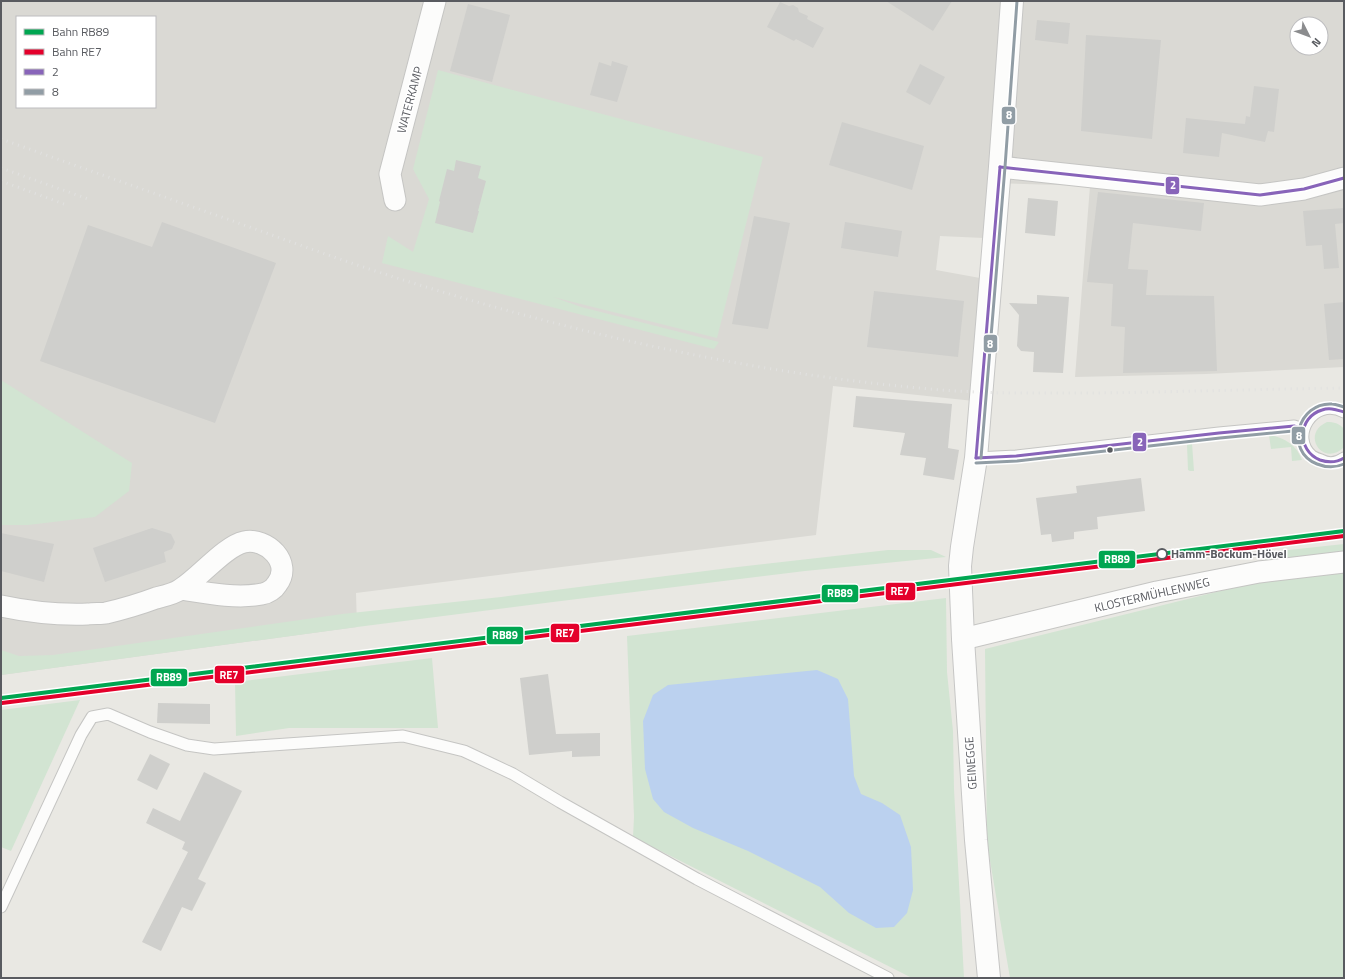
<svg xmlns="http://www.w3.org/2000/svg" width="1345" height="979" font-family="'Titillium Web',sans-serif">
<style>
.industrial{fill:#dad9d4;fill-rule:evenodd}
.green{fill:#d2e4d2}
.water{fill:#bbd1ef}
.building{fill:#cfcfcc}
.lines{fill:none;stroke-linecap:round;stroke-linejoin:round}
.lane-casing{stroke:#c5c5c3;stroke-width:13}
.street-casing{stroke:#c5c5c3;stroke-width:23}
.secondary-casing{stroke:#c6c6c5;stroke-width:24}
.lane{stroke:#fcfcfb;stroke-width:11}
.street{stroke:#fcfcfb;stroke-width:21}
.secondary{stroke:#fcfcfb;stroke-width:22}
.rail{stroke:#e1e1e0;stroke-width:3;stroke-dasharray:1 5;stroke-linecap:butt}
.bus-1-casing{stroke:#fff;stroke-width:6}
.bus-2-casing{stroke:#fff;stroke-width:6}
.bus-1{stroke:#8864b9;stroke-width:3}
.bus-2{stroke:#919da5;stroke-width:3}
.rail-1-casing{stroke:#fff;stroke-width:7}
.rail-2-casing{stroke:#fff;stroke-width:7}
.rail-1{stroke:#00a651;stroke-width:4}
.rail-2{stroke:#e4002b;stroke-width:4}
.bus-dot{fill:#595b60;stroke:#fff;stroke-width:1.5}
.stop-dot{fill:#fff;stroke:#595b60;stroke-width:2}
.labels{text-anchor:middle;stroke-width:3;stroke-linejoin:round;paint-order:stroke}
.street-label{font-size:12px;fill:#595b60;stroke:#fff}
.stop-label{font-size:12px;font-weight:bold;fill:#595b60;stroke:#fff;text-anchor:start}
.line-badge{stroke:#fff;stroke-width:1.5}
.badge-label{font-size:11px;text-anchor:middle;font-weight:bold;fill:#fff}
</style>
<rect width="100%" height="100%" fill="#e9e8e3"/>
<path class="industrial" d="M 1,1 L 1344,1 L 1344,367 L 1206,374 L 1075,377 L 1090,186 L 991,183 L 984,238 L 940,236 L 936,270 L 980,278 L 974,401 L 833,386 L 816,535 L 356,593 L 357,627 L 1,675 ZM 17,17 L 155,17 L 155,107 L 17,107 ZM 1297,24 L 1321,24 L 1321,48 L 1297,48 Z"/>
<g class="green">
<path d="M 438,70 L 763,157 L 717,338 L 553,297 L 581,307 L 719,342 L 714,349 L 382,263 L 388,236 L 413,252 L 429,199 L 413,169 Z"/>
<path d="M 1,380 L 132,463 L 129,491 L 95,517 L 28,525 L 1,525 Z"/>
<path d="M 1327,422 C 1334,422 1339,423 1344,429 L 1344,447 C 1323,468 1300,434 1327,422 Z"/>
<path d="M 1269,435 C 1284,437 1297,445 1302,460 L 1292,461 L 1291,447 L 1271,449 Z"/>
<path d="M 1188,443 L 1192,443 L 1194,471 L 1190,471 L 1188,470 L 1187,445 Z"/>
<path d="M 1344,544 L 1344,554 L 1267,563 L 1262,553 Z"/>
<path d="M 888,550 L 931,550 L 946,557 L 805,571 L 553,602 L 357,627 L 1,675 L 1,650 L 19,656 L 53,655 L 342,614 L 501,597 L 729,568 Z"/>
<path d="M 1344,570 L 1344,978 L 1010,978 L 987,843 L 985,649 L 1265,580 Z"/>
<path d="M 946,598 L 947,672 L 953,731 L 954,789 L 964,978 L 912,978 L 633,837 L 634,817 L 627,636 Z"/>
<path d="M 432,658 L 438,728 L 289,728 L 236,736 L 235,682 Z"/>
<path d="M 80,700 L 11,851 L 1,847 L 1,710 Z"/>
</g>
<path class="water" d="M 817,670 L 838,679 L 848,699 L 854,776 L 861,794 L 882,803 L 900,815 L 911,847 L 913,890 L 907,913 L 894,927 L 876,928 L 849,913 L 820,887 L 748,851 L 693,828 L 664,812 L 653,799 L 645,769 L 643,721 L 653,695 L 668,685 Z"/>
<g class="building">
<path d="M 886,1 L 952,1 L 933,31 Z"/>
<path d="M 780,2 L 789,6 L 793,5 L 798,8 L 799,12 L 808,16 L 807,19 L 824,28 L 813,48 L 796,39 L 794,41 L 767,27 Z"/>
<path d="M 468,4 L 510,15 L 492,82 L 450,71 Z"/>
<path d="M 1037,20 L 1070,23 L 1068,44 L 1035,40 Z"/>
<path d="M 1086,35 L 1161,40 L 1152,139 L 1081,131 Z"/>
<path d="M 612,61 L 628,66 L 617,102 L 590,95 L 599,62 L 611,66 Z"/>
<path d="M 920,64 L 945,77 L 930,105 L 906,92 Z"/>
<path d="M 1254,86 L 1279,89 L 1274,132 L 1268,131 L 1265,142 L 1222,133 L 1219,157 L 1183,153 L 1186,118 L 1245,124 L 1246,116 L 1250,117 Z"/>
<path d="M 842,122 L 924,146 L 912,190 L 829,165 Z"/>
<path d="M 456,160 L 481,166 L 478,178 L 486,181 L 478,211 L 479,211 L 473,233 L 435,223 L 440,202 L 439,201 L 447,169 L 454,171 Z"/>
<path d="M 1098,192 L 1204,203 L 1201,231 L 1133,223 L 1128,269 L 1148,270 L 1146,295 L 1214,296 L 1217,371 L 1123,373 L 1125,327 L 1111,326 L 1113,284 L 1087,282 Z"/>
<path d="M 1028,198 L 1058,201 L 1055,236 L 1025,233 Z"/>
<path d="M 1344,208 L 1344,223 L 1335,224 L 1339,268 L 1324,269 L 1322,245 L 1306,246 L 1303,211 Z"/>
<path d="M 754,216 L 790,223 L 768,329 L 732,324 Z"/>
<path d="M 162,222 L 276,263 L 215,423 L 40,361 L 88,225 L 152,247 Z"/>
<path d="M 845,222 L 902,231 L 898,257 L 841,248 Z"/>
<path d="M 874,291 L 964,301 L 958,357 L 867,347 Z"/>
<path d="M 1037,295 L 1069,297 L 1063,373 L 1033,372 L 1034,352 L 1021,351 L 1017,346 L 1019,315 L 1009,303 L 1037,304 Z"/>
<path d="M 1344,302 L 1344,359 L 1329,360 L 1324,304 Z"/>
<path d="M 856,396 L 952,404 L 948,448 L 959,450 L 954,480 L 923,475 L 926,458 L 900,455 L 905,433 L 853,427 Z"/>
<path d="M 1141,478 L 1145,511 L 1097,517 L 1098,529 L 1074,532 L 1074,539 L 1052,542 L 1051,534 L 1041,535 L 1036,498 L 1077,493 L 1076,486 Z"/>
<path d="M 152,528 L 171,534 L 175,542 L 172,549 L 164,552 L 166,562 L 105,582 L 93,548 Z"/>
<path d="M 1,533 L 54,544 L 44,582 L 1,571 Z"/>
<path d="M 548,674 L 556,734 L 600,733 L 600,756 L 572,757 L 572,751 L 529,755 L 520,678 Z"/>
<path d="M 158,703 L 210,704 L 210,724 L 157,723 Z"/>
<path d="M 150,754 L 170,764 L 157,790 L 137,780 Z"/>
<path d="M 204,772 L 242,791 L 198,879 L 206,883 L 192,911 L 182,907 L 161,951 L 142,942 L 188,852 L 182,849 L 185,842 L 146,823 L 153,808 L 180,821 Z"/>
</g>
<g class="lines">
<defs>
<g id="lane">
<path d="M 1344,412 C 1313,396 1289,437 1312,456 C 1315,458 1318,459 1321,460 C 1328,464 1337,463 1344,458"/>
<path d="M 976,458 L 1016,456 L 1219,433 L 1294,426 L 1303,429"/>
<path d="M 1,907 L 81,735 L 92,717 L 108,714 L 150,732 L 187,745 L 214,749 L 403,736 L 464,751 L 513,774 L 560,802 L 697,879 L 888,978"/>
</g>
<g id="street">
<path d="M 1000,167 L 1260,195 L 1304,189 L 1344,178"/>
<path d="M 395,200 L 390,174 L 435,1"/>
<path d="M 1,606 C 29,612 59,615 88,614 C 94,613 101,614 106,613 C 123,609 140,604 156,598 C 164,596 174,594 181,589 C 199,578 225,546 244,542 C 267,537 293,563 277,584 C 274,589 268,593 262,594 C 237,599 206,593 181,589"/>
<path d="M 963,639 L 1157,592 L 1259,572 L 1344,562"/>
</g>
<path id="secondary" d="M 989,978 L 976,840 L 963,639 L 960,566 L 962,547 L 976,458 L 1000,167 L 1012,1"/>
</defs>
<use href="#lane" class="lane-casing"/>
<use href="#street" class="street-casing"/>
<use href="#secondary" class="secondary-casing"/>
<use href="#lane" class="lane"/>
<use href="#street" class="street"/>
<use href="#secondary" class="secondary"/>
<g class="rail">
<path d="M 1,139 C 77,166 153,193 230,220 C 286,240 343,261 400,279 C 576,334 758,375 942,390 C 993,394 1044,393 1095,393 C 1178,392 1261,389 1344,388"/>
<path d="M 1,168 L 91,200"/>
<path d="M 1,181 L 64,204"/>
</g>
<defs>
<g id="bus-1">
<path d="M 1000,167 L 1260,195 L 1304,189 L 1344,178"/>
<path d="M 1344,412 C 1337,410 1330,407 1322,410 C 1298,417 1296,450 1320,460 C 1329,463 1336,463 1344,458"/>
<path d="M 976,458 L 1016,456 L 1219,433 L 1294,426 L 1303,429"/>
<path d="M 976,458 L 1000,167"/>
</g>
<g id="bus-2">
<path d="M 1344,407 C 1340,406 1336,404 1332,404 C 1298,402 1284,451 1317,464 C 1327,468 1335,468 1344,464"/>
<path d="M 981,458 L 1005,167 L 1017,1"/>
<path d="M 976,463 L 1017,461 L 1220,438 L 1293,431 L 1301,434"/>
</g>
</defs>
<use href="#bus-1" class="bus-1-casing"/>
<use href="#bus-2" class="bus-2-casing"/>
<use href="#bus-1" class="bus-1"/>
<use href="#bus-2" class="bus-2"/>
<defs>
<path id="rail-1" d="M 1,698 L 1344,531"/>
<path id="rail-2" d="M 2,703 L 1344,536"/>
</defs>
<use href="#rail-1" class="rail-1-casing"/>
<use href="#rail-2" class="rail-2-casing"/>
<use href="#rail-1" class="rail-1"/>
<use href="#rail-2" class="rail-2"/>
</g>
<circle class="bus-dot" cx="1110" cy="450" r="3.5"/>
<circle class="stop-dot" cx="1162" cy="554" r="5"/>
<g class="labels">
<g class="street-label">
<text transform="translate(410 100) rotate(-75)" y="4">WATERKAMP</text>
<text transform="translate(1152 595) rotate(-13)" y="4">KLOSTERMÜHLENWEG</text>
<text transform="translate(971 763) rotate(-94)" y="4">GEINEGGE</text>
</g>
<g class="stop-label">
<text x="1171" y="558">Hamm-Bockum-Hövel</text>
</g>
</g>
<g class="line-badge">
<rect x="1001" y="106" width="15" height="19" rx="4" fill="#919da5"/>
<rect x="1165" y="176" width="15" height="19" rx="4" fill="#8864b9"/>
<rect x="983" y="334" width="15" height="19" rx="4" fill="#919da5"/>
<rect x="1291" y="426" width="15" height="19" rx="4" fill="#919da5"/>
<rect x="1132" y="432" width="15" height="20" rx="4" fill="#8864b9"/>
<rect x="1098" y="550" width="38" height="19" rx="4" fill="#00a651"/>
<rect x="885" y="582" width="31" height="19" rx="4" fill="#e4002b"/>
<rect x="821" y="584" width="38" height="19" rx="4" fill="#00a651"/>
<rect x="550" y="623" width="30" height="20" rx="4" fill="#e4002b"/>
<rect x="486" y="626" width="38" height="19" rx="4" fill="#00a651"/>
<rect x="214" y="665" width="31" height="19" rx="4" fill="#e4002b"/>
<rect x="150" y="668" width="38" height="19" rx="4" fill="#00a651"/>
</g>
<g class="badge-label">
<text x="1009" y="119">8</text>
<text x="1173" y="189">2</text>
<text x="990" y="348">8</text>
<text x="1299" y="440">8</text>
<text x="1140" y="446">2</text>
<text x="1117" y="563">RB89</text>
<text x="900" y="595">RE7</text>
<text x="840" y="597">RB89</text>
<text x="565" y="637">RE7</text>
<text x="505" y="639">RB89</text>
<text x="229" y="679">RE7</text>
<text x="169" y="681">RB89</text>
</g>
<rect width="1345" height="979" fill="none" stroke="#595b60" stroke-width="4"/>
<rect x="16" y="16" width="140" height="92" fill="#ffffff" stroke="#bdbdbf"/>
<rect x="24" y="29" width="20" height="6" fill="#00a651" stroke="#bdbdbf"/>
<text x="52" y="36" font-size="12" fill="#595b60">Bahn RB89</text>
<rect x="24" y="49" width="20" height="6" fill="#e4002b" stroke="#bdbdbf"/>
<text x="52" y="56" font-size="12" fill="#595b60">Bahn RE7</text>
<rect x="24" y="69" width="20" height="6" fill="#8864b9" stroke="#bdbdbf"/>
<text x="52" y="76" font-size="12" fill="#595b60">2</text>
<rect x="24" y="89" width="20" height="6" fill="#919da5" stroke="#bdbdbf"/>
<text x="52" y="96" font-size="12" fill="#595b60">8</text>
<g transform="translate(1309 36) rotate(132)"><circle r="19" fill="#ffffff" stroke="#bdbdbf"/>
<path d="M0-3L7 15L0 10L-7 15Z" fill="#8b8c8e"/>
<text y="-6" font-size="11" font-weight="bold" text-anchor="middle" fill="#595b60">N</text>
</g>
</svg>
